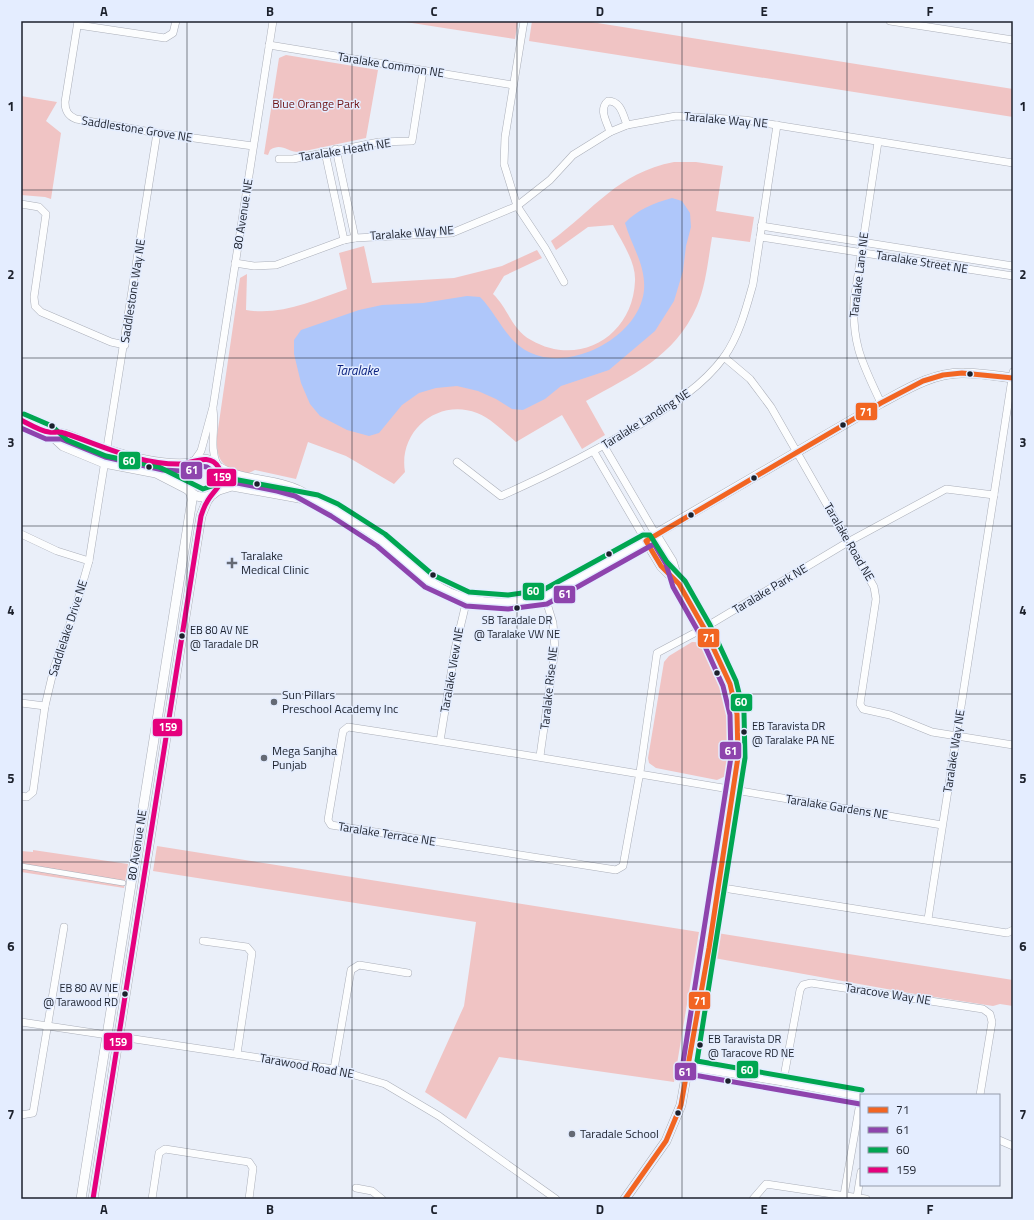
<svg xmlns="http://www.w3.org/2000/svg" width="1034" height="1220" font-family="'Titillium Web',sans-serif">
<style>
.green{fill:#f0c4c4}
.water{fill:#afc7fa}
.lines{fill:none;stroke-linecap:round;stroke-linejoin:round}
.pedestrian-casing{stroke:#abafb9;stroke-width:6}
.minor-casing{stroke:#abafb9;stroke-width:8}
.tertiary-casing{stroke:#abafb9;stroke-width:10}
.pedestrian{stroke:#fcfdfe;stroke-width:5}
.minor{stroke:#fcfdfe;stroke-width:7}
.tertiary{stroke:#fcfdfe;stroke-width:9}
.bus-1-casing{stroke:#e4edff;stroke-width:8}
.bus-2-casing{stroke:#e4edff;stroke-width:8}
.bus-3-casing{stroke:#e4edff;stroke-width:8}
.bus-4-casing{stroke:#e4edff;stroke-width:8}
.bus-1{stroke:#f26522;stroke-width:5}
.bus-2{stroke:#8e44ad;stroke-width:5}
.bus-3{stroke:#00a651;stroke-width:5}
.bus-4{stroke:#e5007d;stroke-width:5}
.grid{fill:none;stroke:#1c212c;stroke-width:1;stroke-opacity:0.55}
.bus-dot{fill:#1c212c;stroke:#e4edff;stroke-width:1.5}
.poi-dot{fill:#646974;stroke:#e4edff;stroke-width:1.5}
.labels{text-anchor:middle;stroke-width:3;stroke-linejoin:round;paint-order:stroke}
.bus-label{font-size:11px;fill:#1c212c;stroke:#e4edff;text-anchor:start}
.street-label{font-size:12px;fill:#1c212c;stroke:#e4edff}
.park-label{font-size:12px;fill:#6f1113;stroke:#e4edff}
.poi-label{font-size:12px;fill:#1c212c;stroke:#e4edff;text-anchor:start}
.water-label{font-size:13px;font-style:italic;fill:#071f7e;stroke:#e4edff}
.line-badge{stroke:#e4edff;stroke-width:1.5}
.badge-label{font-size:11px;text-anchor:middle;font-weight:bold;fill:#fff}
.neatline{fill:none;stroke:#1c212c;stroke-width:1.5}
.grid-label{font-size:13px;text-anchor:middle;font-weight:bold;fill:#1c212c}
</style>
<rect width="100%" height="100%" fill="#eaeff9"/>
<g class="green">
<path d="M 399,21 L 518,21 L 515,39 Z"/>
<path d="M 532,21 L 585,21 L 1013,89 L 1013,117 L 529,41 Z"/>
<path d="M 286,55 L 378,70 L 366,138 L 300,152 C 288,153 282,142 270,150 L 268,155 L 264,154 L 279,58 Z"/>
<path d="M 21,96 L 57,102 L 46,121 L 61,133 L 51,199 L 45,197 L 21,195 Z"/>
<path d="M 674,162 L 696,162 L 723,166 L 716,211 L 754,217 L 750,242 L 712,237 C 708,260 706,285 697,306 C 675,357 632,375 586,401 L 605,435 L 582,449 L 562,415 L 516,442 C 504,432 492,419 477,413 C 438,398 398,431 405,472 L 394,484 L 346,456 L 308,442 L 296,479 L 255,470 L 247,474 C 223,467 216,463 217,436 L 240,278 L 247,274 L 246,310 C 281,316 314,300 347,289 L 339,253 L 364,246 L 372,283 L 454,278 L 502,266 L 537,250 L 542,258 L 504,276 L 493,294 C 508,308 512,330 531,340 C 579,368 633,336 635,281 C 636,262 622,242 613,225 L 588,227 L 556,250 L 551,241 C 595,209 617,173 674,162 Z"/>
<path d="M 692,642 C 694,642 699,642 701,643 C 717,648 731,714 731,729 C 732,745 729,760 726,776 L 717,780 L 656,768 L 649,763 L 648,758 L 664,662 L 669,656 Z"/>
<path d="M 157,846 L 699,932 L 674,1082 L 499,1057 L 466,1119 L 425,1092 L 464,1006 L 476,922 L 153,871 Z"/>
<path d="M 33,850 L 128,864 L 124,888 L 21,872 L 21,851 L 33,852 Z"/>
<path d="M 717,933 L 1013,980 L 1013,1006 L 1000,1004 L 993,1006 L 909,993 L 714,958 Z"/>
</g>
<path class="water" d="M 672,198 L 682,201 L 690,213 L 691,227 L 686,246 L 683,271 L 674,301 L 655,331 L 609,370 L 561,386 L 545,399 L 523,410 L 512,409 L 496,399 L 478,391 L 457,386 L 436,388 L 419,393 L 402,405 L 379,433 L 369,436 L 347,430 L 320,416 L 310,404 L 301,383 L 294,354 L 294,340 L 301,330 L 359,310 L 382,305 L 423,303 L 467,296 L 480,297 C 498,315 506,342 531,353 C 572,372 640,336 644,290 C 646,265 631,245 625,223 C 638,209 654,203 672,198 Z"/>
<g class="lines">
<defs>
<path id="pedestrian" d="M 21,866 L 123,883"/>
<g id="minor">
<path d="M 78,21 L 65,102 C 65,111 68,116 76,119 L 157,133 L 253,146"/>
<path d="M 524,21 L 505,137 L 504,164 L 517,206 L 545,248 L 564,282"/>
<path d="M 890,21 L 1013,40"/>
<path d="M 78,25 L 165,38 L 173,33 L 176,21"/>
<path d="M 269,45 L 513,85"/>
<path d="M 610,132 C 607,122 598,109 608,101 C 621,101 623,115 627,125"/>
<path d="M 878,142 L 854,301 C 852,346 863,364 881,403"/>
<path d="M 336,149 L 355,238"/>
<path d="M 325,152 L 344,240"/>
<path d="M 279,159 L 293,159 L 379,142 L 412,141 L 423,71"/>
<path d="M 21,204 L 39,207 L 46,214 L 34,297 L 35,306 L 41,312 L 111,342 L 125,345"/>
<path d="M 761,226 L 1013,266"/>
<path d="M 760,237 L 1013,276"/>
<path d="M 235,263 L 254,266 L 276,265 L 344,240 L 355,238 L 452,233 L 517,206 L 550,180 L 573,155 L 610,132 L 627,125 L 676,116 L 745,120 L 1013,163"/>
<path d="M 724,357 L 750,379 L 771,407 L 874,587 L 876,599 L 860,704 L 863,709 L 890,715 L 932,732 L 1013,745"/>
<path d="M 213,409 C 216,430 209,446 217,465"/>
<path d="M 604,446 L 656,535"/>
<path d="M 594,452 L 646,541"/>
<path d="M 194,461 L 201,451 L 213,407 L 273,21"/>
<path d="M 457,462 L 501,496 C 548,475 594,452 639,425 C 670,406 701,388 724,357 C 739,336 746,309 753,284 L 777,125"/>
<path d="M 21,534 L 57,551 L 89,561"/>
<path d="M 21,703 L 45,706"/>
<path d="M 440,741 L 455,649 L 467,599"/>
<path d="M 540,756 L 555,649 L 553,623 L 545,597"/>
<path d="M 21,796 L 27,797 L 33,792 L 45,706 L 54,668 L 75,610 L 89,561 L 157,133"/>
<path d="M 942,825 C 744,792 547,757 348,727 L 343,731 L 328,820 L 331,825 L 616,870 L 623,866 L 640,772 L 657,653 L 704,628 L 848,542 L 946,489 L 994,495"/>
<path d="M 717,887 L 1007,933 L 1013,930"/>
<path d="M 928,919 L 1013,372"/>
<path d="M 203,941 L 247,947 L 252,953 L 237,1054"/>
<path d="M 21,1022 L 334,1069 L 385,1084 L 439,1116 L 556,1199"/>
<path d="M 689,1067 L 783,1082 L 861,1097"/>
<path d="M 334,1069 L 351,970 L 359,965 L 408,973"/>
<path d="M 783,1082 L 800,990 L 803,985 L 811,983 L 983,1009 L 990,1014 L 992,1022 L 980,1095"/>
<path d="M 21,1115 L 33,1113 L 64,927"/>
<path d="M 999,1140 L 1013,1146"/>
<path d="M 356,1188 L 372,1191 L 382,1199"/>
<path d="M 844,1195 L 861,1097"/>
<path d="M 857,1197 L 861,1172"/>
<path d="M 152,1199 L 159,1153 L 165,1149 L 249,1162 L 253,1168 L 249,1199"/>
<path d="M 753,1199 L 766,1184 L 866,1199"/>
</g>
<g id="tertiary">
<path d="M 21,420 L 48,432 L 63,446 L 104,463 L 156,473 L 189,490"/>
<path d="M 48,432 C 66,432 74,438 89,444 C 120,454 160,467 192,463"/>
<circle cx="203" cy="478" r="19"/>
<path d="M 220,468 C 244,482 274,478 298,490 C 305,493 310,498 317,501 C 339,513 362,525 382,540 C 398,553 412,568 428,580 C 465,608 520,609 561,589 L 881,403 C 907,389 934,372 964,373 C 980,373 997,376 1013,378"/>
<path d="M 216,491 L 232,486 L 310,500"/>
<path d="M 646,541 L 661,566 L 677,582"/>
<path d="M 81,1199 L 192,500 L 191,492"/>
<path d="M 93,1199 L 201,516 L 207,501 L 212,494"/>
<path d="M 625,1199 L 666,1141 L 681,1105 L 709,948 L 738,757 L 737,714 L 730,684 L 704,628 L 679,584 L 672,561 L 656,535"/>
</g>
</defs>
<use href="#pedestrian" class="pedestrian-casing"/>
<use href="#minor" class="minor-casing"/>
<use href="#tertiary" class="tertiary-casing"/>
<use href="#pedestrian" class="pedestrian"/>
<use href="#minor" class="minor"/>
<use href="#tertiary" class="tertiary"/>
<defs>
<path id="bus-1" d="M 625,1199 L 666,1141 L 681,1105 L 709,948 L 738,757 L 737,714 L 730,684 L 704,628 L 679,584 L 661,566 L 646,541 L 881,403 L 923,381 L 943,375 L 962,373 L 1013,378"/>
<path id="bus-2" d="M 21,428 L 46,439 L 61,439 L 105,457 L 163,470 L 181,471 L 194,470 L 200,466 L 207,467 L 216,474 L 232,482 L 277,491 L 295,496 L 331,516 L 377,546 L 425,587 L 466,606 L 508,609 L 547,604 L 654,544 L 666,564 L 673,587 L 698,631 L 723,686 L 730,715 L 731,757 L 682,1069 L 688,1074 L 860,1104"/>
<path id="bus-3" d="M 24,414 L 52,426 L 67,440 L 106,456 L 159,467 L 203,489 L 233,479 L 318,495 L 338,504 L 385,534 L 433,575 L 469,592 L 508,595 L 543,590 L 643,535 L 650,535 L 667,562 L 685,581 L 710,625 L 736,681 L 744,713 L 745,758 L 697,1061 L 862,1090"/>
<path id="bus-4" d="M 21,420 C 29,424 40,431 49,432 C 54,433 59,431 64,433 C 101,445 140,465 181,464 C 193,463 210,452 219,468 C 228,483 213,490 207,502 C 204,506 203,511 201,516 L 93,1199"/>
</defs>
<use href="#bus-1" class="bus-1-casing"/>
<use href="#bus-2" class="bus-2-casing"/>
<use href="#bus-3" class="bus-3-casing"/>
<use href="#bus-4" class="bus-4-casing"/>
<use href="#bus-1" class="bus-1"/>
<use href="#bus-2" class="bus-2"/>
<use href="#bus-3" class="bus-3"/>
<use href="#bus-4" class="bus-4"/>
</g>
<path class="grid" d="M 187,21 L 187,1199M 352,21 L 352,1199M 517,21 L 517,1199M 682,21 L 682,1199M 847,21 L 847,1199M 21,190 L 1013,190M 21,358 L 1013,358M 21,526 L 1013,526M 21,694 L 1013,694M 21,862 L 1013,862M 21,1030 L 1013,1030"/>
<g class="bus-dot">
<circle cx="970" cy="374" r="3.5"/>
<circle cx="843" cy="425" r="3.5"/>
<circle cx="52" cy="426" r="3.5"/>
<circle cx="149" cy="467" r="3.5"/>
<circle cx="754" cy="478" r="3.5"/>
<circle cx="257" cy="484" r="3.5"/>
<circle cx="691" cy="515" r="3.5"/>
<circle cx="609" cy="554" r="3.5"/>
<circle cx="433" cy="575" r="3.5"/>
<circle cx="517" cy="608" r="3.5"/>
<circle cx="182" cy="636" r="3.5"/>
<circle cx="717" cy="673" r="3.5"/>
<circle cx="744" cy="732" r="3.5"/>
<circle cx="125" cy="994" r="3.5"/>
<circle cx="700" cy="1045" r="3.5"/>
<circle cx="728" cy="1081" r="3.5"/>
<circle cx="678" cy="1113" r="3.5"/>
</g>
<g class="poi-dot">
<path d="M230 557h4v4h4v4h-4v4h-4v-4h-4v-4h4z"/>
<circle cx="274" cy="702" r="4"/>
<circle cx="264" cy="758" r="4"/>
<circle cx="572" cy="1134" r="4"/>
</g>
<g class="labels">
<g class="bus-label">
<text x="517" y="624" text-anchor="middle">SB Taradale DR<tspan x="517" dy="14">@ Taralake VW NE</tspan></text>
<text x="190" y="634">EB 80 AV NE<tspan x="190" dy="14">@ Taradale DR</tspan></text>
<text x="752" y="730">EB Taravista DR<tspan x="752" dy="14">@ Taralake PA NE</tspan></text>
<text x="118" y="992" text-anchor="end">EB 80 AV NE<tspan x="118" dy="14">@ Tarawood RD</tspan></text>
<text x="708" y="1043">EB Taravista DR<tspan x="708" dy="14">@ Taracove RD NE</tspan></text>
</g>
<g class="street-label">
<text transform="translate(391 65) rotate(9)" y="4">Taralake Common NE</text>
<text transform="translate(726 120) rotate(5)" y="4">Taralake Way NE</text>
<text transform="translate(137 129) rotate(9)" y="4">Saddlestone Grove NE</text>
<text transform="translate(345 150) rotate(-9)" y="4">Taralake Heath NE</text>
<text transform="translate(243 214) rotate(-81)" y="4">80 Avenue NE</text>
<text transform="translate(412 233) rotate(-4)" y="4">Taralake Way NE</text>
<text transform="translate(922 262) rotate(9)" y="4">Taralake Street NE</text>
<text transform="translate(859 275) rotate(-83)" y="4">Taralake Lane NE</text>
<text transform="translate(133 291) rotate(-81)" y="4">Saddlestone Way NE</text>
<text transform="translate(646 419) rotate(-32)" y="4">Taralake Landing NE</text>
<text transform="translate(849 542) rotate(60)" y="4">Taralake Road NE</text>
<text transform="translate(770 589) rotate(-31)" y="4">Taralake Park NE</text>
<text transform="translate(68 628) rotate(-72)" y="4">Saddlelake Drive NE</text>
<text transform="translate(452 670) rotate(-80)" y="4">Taralake View NE</text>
<text transform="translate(549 688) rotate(-84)" y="4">Taralake Rise NE</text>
<text transform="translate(954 751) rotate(-81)" y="4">Taralake Way NE</text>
<text transform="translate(837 807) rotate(9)" y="4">Taralake Gardens NE</text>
<text transform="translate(387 834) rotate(9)" y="4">Taralake Terrace NE</text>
<text transform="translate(137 845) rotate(-81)" y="4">80 Avenue NE</text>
<text transform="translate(888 994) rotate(9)" y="4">Taracove Way NE</text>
<text transform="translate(307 1066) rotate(10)" y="4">Tarawood Road NE</text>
</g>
<g class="park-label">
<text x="316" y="108">Blue Orange Park</text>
</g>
<g class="poi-label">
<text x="241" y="560">Taralake<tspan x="241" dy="14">Medical Clinic</tspan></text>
<text x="282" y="699">Sun Pillars<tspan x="282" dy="14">Preschool Academy Inc</tspan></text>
<text x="272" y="755">Mega Sanjha<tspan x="272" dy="14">Punjab</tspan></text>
<text x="580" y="1138">Taradale School</text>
</g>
<g class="water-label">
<text x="357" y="375">Taralake</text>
</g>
</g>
<g class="line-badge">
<rect x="855" y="402" width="23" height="19" rx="4" fill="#f26522"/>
<rect x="118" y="451" width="23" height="19" rx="4" fill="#00a651"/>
<rect x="180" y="461" width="23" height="19" rx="4" fill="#8e44ad"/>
<rect x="206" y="468" width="31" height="19" rx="4" fill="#e5007d"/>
<rect x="522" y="582" width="23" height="19" rx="4" fill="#00a651"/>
<rect x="553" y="585" width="23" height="19" rx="4" fill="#8e44ad"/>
<rect x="697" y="628" width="23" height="20" rx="4" fill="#f26522"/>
<rect x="730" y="693" width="23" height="19" rx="4" fill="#00a651"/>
<rect x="152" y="718" width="31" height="19" rx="4" fill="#e5007d"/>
<rect x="719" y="741" width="23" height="19" rx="4" fill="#8e44ad"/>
<rect x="688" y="991" width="23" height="19" rx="4" fill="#f26522"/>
<rect x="103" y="1032" width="30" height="19" rx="4" fill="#e5007d"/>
<rect x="736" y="1060" width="23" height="19" rx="4" fill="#00a651"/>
<rect x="674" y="1062" width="23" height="19" rx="4" fill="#8e44ad"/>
</g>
<g class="badge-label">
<text x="866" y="416">71</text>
<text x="129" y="465">60</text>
<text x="192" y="474">61</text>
<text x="222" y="481">159</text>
<text x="533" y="595">60</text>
<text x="565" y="598">61</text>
<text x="709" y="642">71</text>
<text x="741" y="706">60</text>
<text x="168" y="731">159</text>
<text x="731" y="755">61</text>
<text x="700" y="1005">71</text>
<text x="118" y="1046">159</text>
<text x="747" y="1074">60</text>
<text x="685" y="1076">61</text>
</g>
<rect width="1034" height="1220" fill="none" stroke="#e4edff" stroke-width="44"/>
<rect x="860" y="1094" width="140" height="92" fill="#e4edff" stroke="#949bab"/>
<rect x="868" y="1107" width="20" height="6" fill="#f26522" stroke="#949bab"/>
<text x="896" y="1114" font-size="12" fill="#1c212c">71</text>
<rect x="868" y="1127" width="20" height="6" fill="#8e44ad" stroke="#949bab"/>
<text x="896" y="1134" font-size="12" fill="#1c212c">61</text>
<rect x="868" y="1147" width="20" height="6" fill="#00a651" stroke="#949bab"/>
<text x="896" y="1154" font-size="12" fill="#1c212c">60</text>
<rect x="868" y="1167" width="20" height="6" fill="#e5007d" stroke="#949bab"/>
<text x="896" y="1174" font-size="12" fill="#1c212c">159</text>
<rect x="22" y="22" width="990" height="1176" class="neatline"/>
<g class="grid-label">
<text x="104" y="16">A</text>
<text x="270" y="16">B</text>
<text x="434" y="16">C</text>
<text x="600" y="16">D</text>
<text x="764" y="16">E</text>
<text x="930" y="16">F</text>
<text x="11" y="111">1</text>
<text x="1023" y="111">1</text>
<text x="11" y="279">2</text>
<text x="1023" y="279">2</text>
<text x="11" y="447">3</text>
<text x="1023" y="447">3</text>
<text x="11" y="615">4</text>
<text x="1023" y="615">4</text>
<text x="11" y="783">5</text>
<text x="1023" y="783">5</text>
<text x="11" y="951">6</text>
<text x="1023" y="951">6</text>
<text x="11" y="1119">7</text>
<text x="1023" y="1119">7</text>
<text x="104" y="1214">A</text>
<text x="270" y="1214">B</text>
<text x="434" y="1214">C</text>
<text x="600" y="1214">D</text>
<text x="764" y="1214">E</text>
<text x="930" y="1214">F</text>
</g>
</svg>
